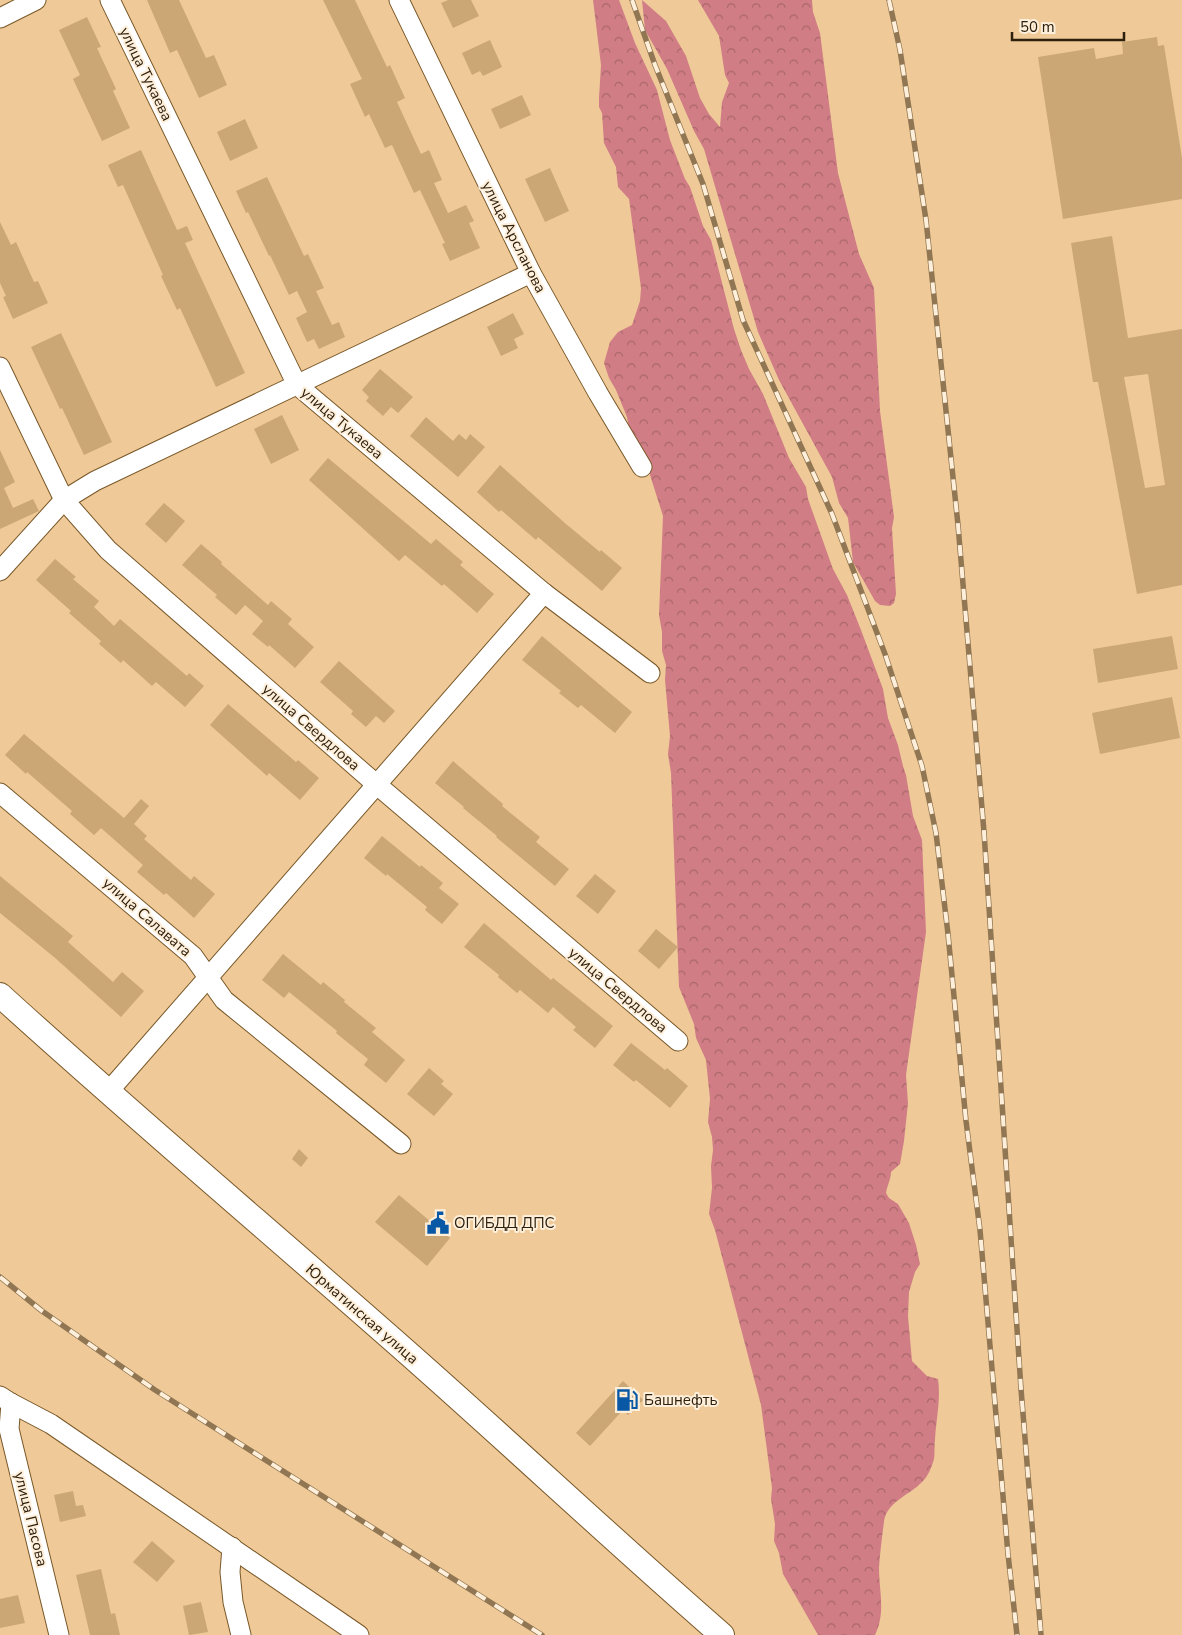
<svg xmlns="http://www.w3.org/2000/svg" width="1182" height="1635" font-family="'Nunito Sans',sans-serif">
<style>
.forest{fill:url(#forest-crowns)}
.building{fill:#cba776;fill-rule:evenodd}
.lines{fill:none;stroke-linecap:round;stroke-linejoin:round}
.minor-casing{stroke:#795829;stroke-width:21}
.major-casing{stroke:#795829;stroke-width:26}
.minor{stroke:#fff;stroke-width:19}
.major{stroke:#fff;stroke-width:24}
.rail-casing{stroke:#907653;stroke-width:5.5}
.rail{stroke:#feefdb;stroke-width:4;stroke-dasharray:11;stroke-linecap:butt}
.labels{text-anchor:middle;stroke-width:4;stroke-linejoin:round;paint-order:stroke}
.street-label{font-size:15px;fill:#2e200c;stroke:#feefdb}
.poi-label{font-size:15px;fill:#2e200c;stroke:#feefdb;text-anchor:start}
</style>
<defs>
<pattern id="forest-crowns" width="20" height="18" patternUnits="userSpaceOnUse" patternTransform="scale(1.25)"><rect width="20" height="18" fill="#d07d85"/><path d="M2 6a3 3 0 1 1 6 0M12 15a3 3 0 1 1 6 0" fill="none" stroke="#a9666b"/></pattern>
</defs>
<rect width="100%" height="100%" fill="#efca98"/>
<g class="forest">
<path d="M 593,0 L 619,0 L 635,43 L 657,90 L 670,140 L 685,179 L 690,187 L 703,226 L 711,240 L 734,329 L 741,350 L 749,369 L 763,394 L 789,458 L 806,487 L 808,499 L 833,569 L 847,595 L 861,630 L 883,689 L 888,718 L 898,745 L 903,766 L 906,775 L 913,816 L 922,840 L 926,932 L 906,1075 L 908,1103 L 904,1141 L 900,1164 L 891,1172 C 891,1179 887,1186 886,1193 L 889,1198 L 898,1204 L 909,1223 L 916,1245 L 920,1264 L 915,1272 L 909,1292 L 908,1316 L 912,1361 L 927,1376 L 938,1379 C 941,1400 936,1419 935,1440 C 934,1446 935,1452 934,1459 C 932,1466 928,1477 922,1482 C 910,1495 886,1502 884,1522 C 882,1537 880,1553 879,1568 C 879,1591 886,1613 875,1635 L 818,1635 L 783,1574 L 779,1553 L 774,1541 L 775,1524 L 771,1499 L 772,1488 L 761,1405 L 715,1230 L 709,1214 L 712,1188 L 711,1166 L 713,1150 L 712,1137 L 708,1122 L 710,1099 L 706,1060 L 696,1038 L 694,1024 L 679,987 L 671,773 L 668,754 L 670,736 L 665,680 L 666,665 L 662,651 L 662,632 L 659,615 L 663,516 L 644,456 L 630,433 L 627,417 L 616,390 L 609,378 L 604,363 L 610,342 L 618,332 L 632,325 L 640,301 L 641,288 L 629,199 L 618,187 L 616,167 L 604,143 L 602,113 L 599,107 L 599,98 L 601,65 Z"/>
<path d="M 642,0 L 666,21 L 686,56 L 700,98 L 709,114 L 720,127 L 722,102 L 729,83 L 725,75 L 719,36 L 698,0 L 812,0 L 813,12 L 820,33 L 838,173 L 859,254 L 874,288 L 880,411 L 894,517 L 892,528 L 896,594 L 894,603 L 890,606 L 880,605 L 875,601 L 853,562 L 848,518 L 839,503 L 832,477 L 779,380 L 758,332 L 704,149 L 694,131 L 667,69 L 645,30 Z"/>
</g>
<g class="building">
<path d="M 147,0 L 179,0 L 206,58 L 214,55 L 227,85 L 199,98 L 177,50 L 170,53 Z"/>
<path d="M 323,0 L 355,0 L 387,67 L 390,65 L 405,98 L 397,102 L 421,154 L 429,150 L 442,180 L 434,183 L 448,213 L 466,205 L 474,221 L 469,223 L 480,248 L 450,261 L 442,244 L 445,243 L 420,190 L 414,193 L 392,145 L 385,148 L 369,114 L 365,117 L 350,84 L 362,79 Z"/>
<path d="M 448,0 L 471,0 L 479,16 L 453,28 L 441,3 Z"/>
<path d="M 87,17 L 101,47 L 97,48 L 116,89 L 113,91 L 130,128 L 102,141 L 73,79 L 80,75 L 59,30 Z"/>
<path d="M 1157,37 L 1158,46 L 1164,45 L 1182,158 L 1182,199 L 1063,219 L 1038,57 L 1094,48 L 1096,59 L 1123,54 L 1122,42 Z"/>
<path d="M 490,40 L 502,67 L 483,76 L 480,71 L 472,75 L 462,53 Z"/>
<path d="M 522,95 L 531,115 L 500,129 L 491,109 Z"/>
<path d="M 245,119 L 258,148 L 230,161 L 217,132 Z"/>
<path d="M 141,150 L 177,230 L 187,226 L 193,240 L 185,243 L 245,373 L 216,387 L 180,308 L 177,310 L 161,276 L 163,275 L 123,185 L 118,187 L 108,165 Z"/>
<path d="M 550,168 L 569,211 L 545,222 L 525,179 Z"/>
<path d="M 267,177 L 304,256 L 308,254 L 324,288 L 316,291 L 332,325 L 339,322 L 345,337 L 319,349 L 314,339 L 307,342 L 296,318 L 307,312 L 297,291 L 289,295 L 270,255 L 269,256 L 248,212 L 246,213 L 236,191 Z"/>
<path d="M 0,222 L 11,245 L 16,242 L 34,282 L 38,281 L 48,303 L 13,319 L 3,297 L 6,296 L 0,283 Z"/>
<path d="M 1112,236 L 1128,338 L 1182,329 L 1182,585 L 1137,594 L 1098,382 L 1093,382 L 1071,243 ZM 1148,374 L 1165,485 L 1145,488 L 1124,377 Z"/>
<path d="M 513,313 L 524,334 L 514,339 L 518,348 L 501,356 L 487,327 Z"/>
<path d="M 61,333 L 112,442 L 84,455 L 62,408 L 60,409 L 31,347 Z"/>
<path d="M 380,369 L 413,397 L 398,413 L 391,407 L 383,416 L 366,401 L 369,397 L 362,390 Z"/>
<path d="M 282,415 L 299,450 L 271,464 L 254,429 Z"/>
<path d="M 426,417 L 453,441 L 459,434 L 466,440 L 470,434 L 485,447 L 458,477 L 410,436 Z"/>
<path d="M 0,450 L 15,482 L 4,488 L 13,508 L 33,499 L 39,511 L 0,529 Z"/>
<path d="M 328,458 L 431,544 L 436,539 L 463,562 L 460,565 L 494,594 L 477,613 L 444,584 L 442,586 L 405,555 L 399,561 L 309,480 Z"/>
<path d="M 500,465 L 566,524 L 600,552 L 601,550 L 622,568 L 602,591 L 538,537 L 536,540 L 501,510 L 499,512 L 477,492 Z"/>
<path d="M 164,503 L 185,521 L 166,543 L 145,524 Z"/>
<path d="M 201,544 L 222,562 L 221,564 L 268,605 L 271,601 L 292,619 L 288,624 L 314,647 L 295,668 L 269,645 L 268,647 L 252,634 L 263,621 L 245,605 L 236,615 L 215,597 L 217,595 L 182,565 Z"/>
<path d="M 55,559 L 76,577 L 73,579 L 99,601 L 94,607 L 114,626 L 120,619 L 187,676 L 189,673 L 204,686 L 185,707 L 156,682 L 152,686 L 123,660 L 121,663 L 99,644 L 101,641 L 69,613 L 71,611 L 36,580 Z"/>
<path d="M 542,636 L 632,712 L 615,733 L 581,705 L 578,708 L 559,693 L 561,691 L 522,660 Z"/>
<path d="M 1172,636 L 1178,669 L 1098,683 L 1093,649 Z"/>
<path d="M 339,661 L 395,711 L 384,723 L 376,716 L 366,727 L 351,714 L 353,711 L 320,682 Z"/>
<path d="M 1172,697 L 1180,738 L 1100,754 L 1092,713 Z"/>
<path d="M 228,704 L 296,762 L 298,760 L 319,778 L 300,800 L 269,773 L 267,776 L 210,725 Z"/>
<path d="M 24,734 L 124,818 L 141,799 L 149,806 L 134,824 L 147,836 L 144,839 L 191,880 L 194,876 L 215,894 L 194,918 L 166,893 L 164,895 L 137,872 L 143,865 L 101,828 L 94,835 L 70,814 L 72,811 L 27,772 L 26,774 L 5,755 Z"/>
<path d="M 453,761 L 503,804 L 502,806 L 540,837 L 536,842 L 569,869 L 555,886 L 496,837 L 497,836 L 463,808 L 464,807 L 435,783 Z"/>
<path d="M 382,836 L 420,867 L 421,865 L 443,883 L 439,888 L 459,904 L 442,924 L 425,910 L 427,907 L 387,874 L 386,876 L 364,858 Z"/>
<path d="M 595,874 L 616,891 L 598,914 L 576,896 Z"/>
<path d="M 0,876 L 73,936 L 68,942 L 113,982 L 122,972 L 144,991 L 121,1017 L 54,957 L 0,913 Z"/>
<path d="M 484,923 L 551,980 L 553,978 L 613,1026 L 595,1048 L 573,1030 L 576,1027 L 553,1007 L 548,1013 L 520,990 L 517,993 L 498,977 L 499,975 L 464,947 Z"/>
<path d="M 656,929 L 678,947 L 659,969 L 638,951 Z"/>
<path d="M 283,954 L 321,985 L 323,982 L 345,1000 L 344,1002 L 376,1028 L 372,1032 L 405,1060 L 386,1083 L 364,1065 L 368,1059 L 336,1033 L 337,1031 L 289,992 L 284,998 L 262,980 Z"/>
<path d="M 631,1043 L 665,1070 L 667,1068 L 688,1086 L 670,1108 L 636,1080 L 634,1082 L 613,1065 Z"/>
<path d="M 429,1068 L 444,1081 L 441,1084 L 453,1094 L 434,1116 L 407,1094 Z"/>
<path d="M 299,1149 L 308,1158 L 301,1167 L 292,1159 Z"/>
<path d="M 399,1195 L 450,1238 L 427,1266 L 375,1222 Z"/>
<path d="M 623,1381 L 643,1400 L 628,1415 L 623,1410 L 590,1446 L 576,1433 Z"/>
<path d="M 73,1491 L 76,1506 L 83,1505 L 86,1516 L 60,1522 L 54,1495 Z"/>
<path d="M 152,1541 L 175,1561 L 157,1582 L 133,1562 Z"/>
<path d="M 101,1569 L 111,1614 L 115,1613 L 120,1635 L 90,1635 L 76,1575 Z"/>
<path d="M 18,1595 L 25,1623 L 0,1628 L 0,1599 Z"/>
<path d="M 201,1602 L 208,1632 L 189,1635 L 183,1606 Z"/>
</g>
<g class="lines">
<defs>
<g id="minor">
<path d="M 110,0 L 297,385 L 544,593 L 650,673"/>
<path d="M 399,0 L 531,273 L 598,393 L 642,467"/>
<path d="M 0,18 L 36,0"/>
<path d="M 0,367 L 64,500 L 108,550 L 376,784 L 678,1041"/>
<path d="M 0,571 L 64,500 L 95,481 L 531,273"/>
<path d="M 0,793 L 193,956 L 224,1000 L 401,1144"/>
<path d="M 108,1092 L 544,593"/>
<path d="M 0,1396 L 11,1403 L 51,1424 L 359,1635"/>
<path d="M 11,1403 L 9,1429 L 59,1635"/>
<path d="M 232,1547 L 230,1572 L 233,1602 L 241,1635"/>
</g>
<path id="major" d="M 0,995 C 132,1115 267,1229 401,1347 C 509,1442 614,1541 722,1635"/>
</defs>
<use href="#minor" class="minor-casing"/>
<use href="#major" class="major-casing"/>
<use href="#minor" class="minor"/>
<use href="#major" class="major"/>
<defs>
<g id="rail">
<path d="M 632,0 L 655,65 L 703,184 L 743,320 L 832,514 L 885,654 L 922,766 L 936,833 L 948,934 L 966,1121 L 980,1230 L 1008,1554 L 1017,1635"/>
<path d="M 889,0 L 900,50 L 926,220 L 958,525 L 984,832 L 1021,1389 L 1041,1635"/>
<path d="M 0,1277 L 42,1311 L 155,1390 L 542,1635"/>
</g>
</defs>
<use href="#rail" class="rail-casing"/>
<use href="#rail" class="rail"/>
</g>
<defs>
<symbol id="civic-bare" viewBox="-9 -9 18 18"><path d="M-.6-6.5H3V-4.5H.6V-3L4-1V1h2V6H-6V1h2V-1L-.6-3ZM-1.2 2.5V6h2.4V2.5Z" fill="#0958a6" stroke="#feefdb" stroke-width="2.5" paint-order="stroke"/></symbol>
<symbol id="fuel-bare" viewBox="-9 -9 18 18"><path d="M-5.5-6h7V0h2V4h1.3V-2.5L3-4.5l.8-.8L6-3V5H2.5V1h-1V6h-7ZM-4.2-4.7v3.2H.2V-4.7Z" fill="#0958a6" stroke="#feefdb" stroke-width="2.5" paint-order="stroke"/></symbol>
</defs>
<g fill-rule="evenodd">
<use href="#civic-bare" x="422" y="1207" width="32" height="32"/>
<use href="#fuel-bare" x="611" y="1384" width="32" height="32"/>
</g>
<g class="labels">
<g class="street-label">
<text transform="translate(146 74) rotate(64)" y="5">улица Тукаева</text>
<text transform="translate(514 237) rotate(63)" y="5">улица Арсланова</text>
<text transform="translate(342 423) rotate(40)" y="5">улица Тукаева</text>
<text transform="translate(311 727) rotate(41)" y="5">улица Свердлова</text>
<text transform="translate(147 917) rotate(41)" y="5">улица Салавата</text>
<text transform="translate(618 990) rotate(40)" y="5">улица Свердлова</text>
<text transform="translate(362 1314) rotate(41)" y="5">Юрматинская улица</text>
<text transform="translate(31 1519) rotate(76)" y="5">улица Пасова</text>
</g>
<g class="poi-label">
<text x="454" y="1228">ОГИБДД ДПС</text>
<text x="644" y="1405">Башнефть</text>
</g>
</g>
<path d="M1012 32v8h112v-8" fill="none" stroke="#2e200c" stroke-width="2.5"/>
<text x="1020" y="32" font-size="15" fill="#2e200c" stroke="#feefdb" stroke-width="4" paint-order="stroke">50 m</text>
</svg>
